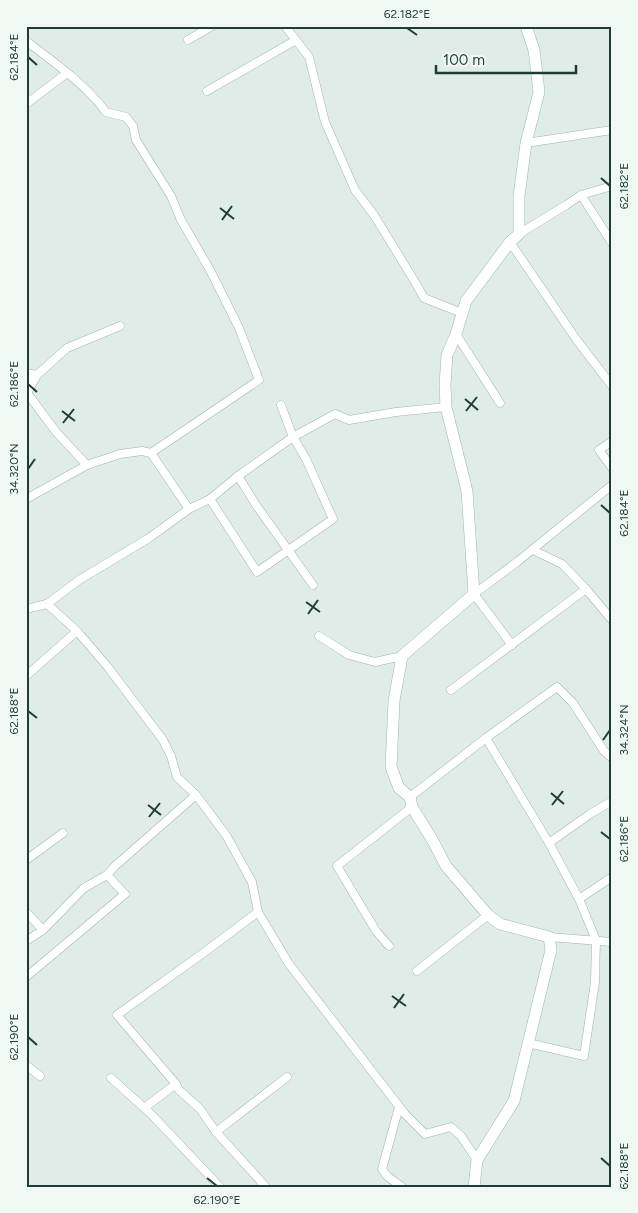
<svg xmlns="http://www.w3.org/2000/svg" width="638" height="1213" font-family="Figtree,sans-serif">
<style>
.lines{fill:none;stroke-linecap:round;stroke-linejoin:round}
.street-casing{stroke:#a2b4af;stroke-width:9}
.secondary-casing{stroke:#9db8b0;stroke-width:12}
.street{stroke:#fff;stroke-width:8}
.secondary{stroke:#fff;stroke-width:11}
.ticks{fill:none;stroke:#1f3d37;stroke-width:2}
.neatline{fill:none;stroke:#1f3d37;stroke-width:2}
.ticks-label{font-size:12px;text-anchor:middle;fill:#1f3d37}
</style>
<rect width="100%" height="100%" fill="#dfece7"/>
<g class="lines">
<defs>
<g id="street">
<path d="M 285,26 L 309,57 L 325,122 L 355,190 L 374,215 L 415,282 L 424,298 L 462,313"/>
<path d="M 188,40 L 212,26"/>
<path d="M 26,41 C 54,62 85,84 106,112 L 126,117 L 133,126 L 136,140 L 171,196 L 181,220 L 210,270 L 239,328 L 259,380 L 151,453 L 189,509"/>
<path d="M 207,91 L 296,40"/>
<path d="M 26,104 L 67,73"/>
<path d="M 526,143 L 612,130"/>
<path d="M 581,195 L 612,243"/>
<path d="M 519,234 L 566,205 L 581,195 L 612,186"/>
<path d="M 510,242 L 576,339 L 612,386"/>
<path d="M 456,334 L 500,403"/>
<path d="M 26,373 L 37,375 L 27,393 L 57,433 L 87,465 L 120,454 L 142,451 L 151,453"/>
<path d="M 26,382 L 37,375 L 67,348 L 120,326"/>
<path d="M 612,441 L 599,450 L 612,468"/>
<path d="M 238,476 L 256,505 L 313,585"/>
<path d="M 26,499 L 87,465"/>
<path d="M 210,499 L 257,572 L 333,519 L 306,459 L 293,437 L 281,405"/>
<path d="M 533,550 L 562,564 L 586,589 L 612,620"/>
<path d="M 47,604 L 79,580 L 149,538 L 189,509 L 210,499 L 238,476 L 293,437 L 335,414 L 349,420 L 396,412 L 446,407"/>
<path d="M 26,609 L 47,604 L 77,631 L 107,666 L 163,740 L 171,756 L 177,777 L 196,795 L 226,835 L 252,882 L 258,912 L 289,964 L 405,1114 L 425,1134 L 451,1127 L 461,1136 L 477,1160"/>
<path d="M 319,636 L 349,655 L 375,662 L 402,656"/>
<path d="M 512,645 L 474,594 L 517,562 L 612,485"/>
<path d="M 26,676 L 77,631"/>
<path d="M 451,690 L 586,589"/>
<path d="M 486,738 L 549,843 L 579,899 L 596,940 L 595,982 L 584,1056 L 528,1043"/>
<path d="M 410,797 L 486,738 L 557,687 L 573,703 L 604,751 L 612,758"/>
<path d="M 549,843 L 590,814 L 612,801"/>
<path d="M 26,860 L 63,833"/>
<path d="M 579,899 L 612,877"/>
<path d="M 26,912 L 43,930"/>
<path d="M 258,912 L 206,951 L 117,1015 L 176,1084 L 179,1090 L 200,1109 L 216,1132 L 266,1187"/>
<path d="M 549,937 L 612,942"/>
<path d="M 26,941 L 43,930 L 84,888 L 107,875 L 115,866 L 196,795"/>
<path d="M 389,946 L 376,931 L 337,866 L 412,807"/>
<path d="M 417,971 L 488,915"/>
<path d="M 26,977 L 125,894 L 107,875"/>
<path d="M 26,1065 L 40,1076"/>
<path d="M 111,1078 L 152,1115 L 220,1187"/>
<path d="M 399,1107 L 382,1169 L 387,1176 L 402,1187"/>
<path d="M 144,1108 L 176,1084"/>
<path d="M 216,1132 L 287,1077"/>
</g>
<path id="secondary" d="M 474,1187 L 477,1160 L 514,1101 L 551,950 L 549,937 L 500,924 L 488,915 L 446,866 L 433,841 L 412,807 L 410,797 L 399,788 L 391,767 L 394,701 L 402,656 L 474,594 L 467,491 L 446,407 L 445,385 L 447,355 L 456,334 L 466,301 L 510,242 L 519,234 L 519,196 L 526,143 L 539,92 L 534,50 L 526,26"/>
</defs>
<use href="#street" class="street-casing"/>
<use href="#secondary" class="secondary-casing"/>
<use href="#street" class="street"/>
<use href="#secondary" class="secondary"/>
</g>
<path class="ticks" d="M 407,28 L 417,35M 28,57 L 37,65M 601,178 L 610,186M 220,208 L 234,219M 222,220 L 232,206M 28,384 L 37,392M 465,399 L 478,410M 62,411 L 75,421M 466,411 L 477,397M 63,423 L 74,409M 28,469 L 35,459M 601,505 L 610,513M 306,602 L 320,612M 308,614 L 318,600M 28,711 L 37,718M 603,740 L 610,730M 551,793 L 564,804M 148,805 L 161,815M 552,805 L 563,791M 149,817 L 160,803M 601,832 L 610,839M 392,996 L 406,1006M 394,1008 L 404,994M 28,1037 L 37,1045M 601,1158 L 610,1166M 207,1178 L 217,1186"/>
<rect width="638" height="1213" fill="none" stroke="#f0f8f4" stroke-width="55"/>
<path d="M436 65v8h140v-8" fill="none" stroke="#1f3d37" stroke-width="2.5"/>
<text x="443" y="65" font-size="15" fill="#1f3d37" stroke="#f0f8f4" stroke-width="4" paint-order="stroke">100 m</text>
<rect x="28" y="28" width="582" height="1158" class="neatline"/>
<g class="ticks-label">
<text x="407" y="18">62.182°E</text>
<text transform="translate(14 57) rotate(-90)" y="4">62.184°E</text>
<text transform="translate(624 186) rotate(-90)" y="4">62.182°E</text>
<text transform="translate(14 384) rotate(-90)" y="4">62.186°E</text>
<text transform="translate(14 469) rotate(-90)" y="4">34.320°N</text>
<text transform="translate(624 513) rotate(-90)" y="4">62.184°E</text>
<text transform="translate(14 711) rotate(-90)" y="4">62.188°E</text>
<text transform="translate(624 730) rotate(-90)" y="4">34.324°N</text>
<text transform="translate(624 839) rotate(-90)" y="4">62.186°E</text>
<text transform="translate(14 1037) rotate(-90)" y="4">62.190°E</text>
<text transform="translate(624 1166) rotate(-90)" y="4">62.188°E</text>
<text x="217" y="1204">62.190°E</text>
</g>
</svg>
